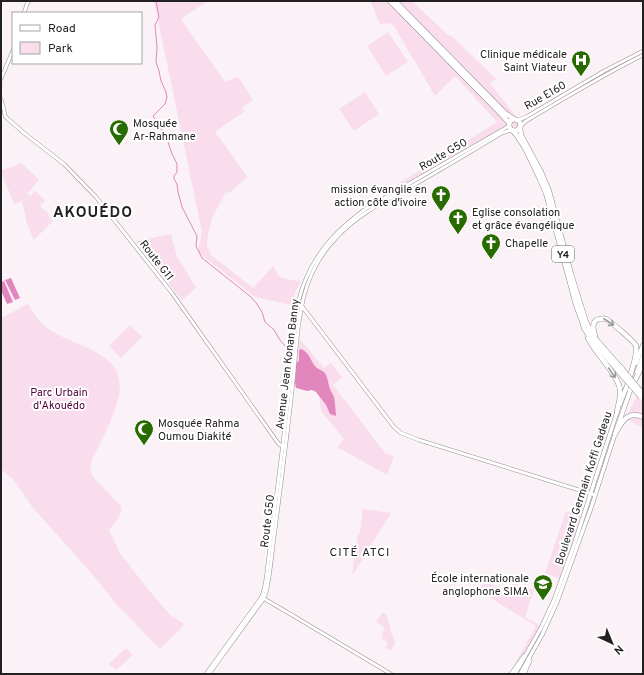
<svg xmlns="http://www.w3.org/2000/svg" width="644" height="675" font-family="Overpass,sans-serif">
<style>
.green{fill:#f9ddec}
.water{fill:#e187bd}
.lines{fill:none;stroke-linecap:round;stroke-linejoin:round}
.stream{stroke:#e187bd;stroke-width:1}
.tertiary-casing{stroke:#958d92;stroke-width:4}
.secondary-casing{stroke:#958d92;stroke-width:4.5}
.primary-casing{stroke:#958d92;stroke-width:5}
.trunk-casing{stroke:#958d92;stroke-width:5.5}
.tertiary{stroke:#fff;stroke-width:3}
.secondary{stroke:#fff;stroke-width:3.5}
.primary{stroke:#fff;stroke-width:4}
.trunk{stroke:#fff;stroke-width:4.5}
.trunk-bridge-casing{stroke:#958d92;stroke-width:5.5;stroke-linecap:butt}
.trunk-bridge{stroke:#fff;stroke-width:4.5}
.oneway{stroke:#9c9b9b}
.labels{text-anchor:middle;stroke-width:4;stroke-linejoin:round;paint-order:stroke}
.shield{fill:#fff;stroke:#656364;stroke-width:1}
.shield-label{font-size:10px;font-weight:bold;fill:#232021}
.poi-label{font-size:11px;fill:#232021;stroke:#fff;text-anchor:start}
.street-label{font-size:11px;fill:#232021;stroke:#fff}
.park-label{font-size:11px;fill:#55033e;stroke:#fff}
.neighbourhood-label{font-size:12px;letter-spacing:1px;fill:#232021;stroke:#fff}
.district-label{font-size:15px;font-weight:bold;letter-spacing:1px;fill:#232021;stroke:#fff}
</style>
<rect width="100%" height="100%" fill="#fbf2f7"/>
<g class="green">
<path d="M 154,1 L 205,1 L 206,2 L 181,19 L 225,82 L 238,77 L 253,100 L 242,108 L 245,111 L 215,132 L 248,177 L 229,193 L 226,192 L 212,218 L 208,234 L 207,246 L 211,255 L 253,288 L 274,265 C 277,281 287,279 301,281 L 296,291 L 291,305 L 255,297 L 198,252 L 202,232 Z"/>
<path d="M 370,1 L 412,1 L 448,35 L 450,35 L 454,38 L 496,79 L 490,83 L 518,119 L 519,123 L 517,128 L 513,129 L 510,123 L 388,193 L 387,191 L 497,122 L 455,76 L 435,96 L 394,26 L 388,23 L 380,24 Z"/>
<path d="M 388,32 L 408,62 L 386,76 L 367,46 Z"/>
<path d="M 365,92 L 379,114 L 354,131 L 339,109 Z"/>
<path d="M 21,163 L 39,180 L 27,194 L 31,196 L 35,191 L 45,200 L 40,206 L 49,214 L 48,216 L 53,221 L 34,240 L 27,224 L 22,201 L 14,204 L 1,171 Z"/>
<path d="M 171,234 L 177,256 L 196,288 L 182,300 L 137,244 L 137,241 Z"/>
<path d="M 28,304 C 33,313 39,321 47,328 C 78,350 133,351 117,403 C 111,424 100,442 91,462 C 90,468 90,472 94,478 L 121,506 C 123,516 115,522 109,530 L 120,553 L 147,588 L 171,616 L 183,623 L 183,626 L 160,649 L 116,604 L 94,576 L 33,508 L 13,479 L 1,469 L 1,318 Z"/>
<path d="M 130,325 L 142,337 L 121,358 L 109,346 Z"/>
<path d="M 300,339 L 324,368 L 331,363 L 342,377 L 333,385 L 386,454 L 394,456 L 387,475 L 337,447 L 344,439 L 321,411 L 319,396 L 326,405 L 330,413 L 336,416 C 336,412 335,402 334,398 C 333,395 331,392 330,389 C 328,384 328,376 324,372 C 321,370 318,369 316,367 C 308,359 314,352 299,350 L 299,360 L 296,364 Z"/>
<path d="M 643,382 L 643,428 L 626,419 Z"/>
<path d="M 363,509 L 391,513 L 354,573 L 352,573 L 358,533 L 360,533 Z"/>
<path d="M 566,511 L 582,516 L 560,579 L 545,573 Z"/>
<path d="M 484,582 L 510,591 L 513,583 L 534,590 L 525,617 L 541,626 L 514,674 L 509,674 L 536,626 L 479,591 Z"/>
<path d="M 383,612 L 386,614 L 390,626 L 391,633 L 393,636 L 395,643 L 391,651 L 385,648 L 388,642 L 381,638 L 383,635 L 382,634 L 385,628 L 376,622 Z"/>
<path d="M 126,648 L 133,655 L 116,670 L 109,664 Z"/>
</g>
<g class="water">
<path d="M 11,278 L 20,298 L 15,300 L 5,280 Z"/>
<path d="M 4,281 L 13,302 L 7,304 L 1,290 L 1,282 Z"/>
<path d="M 301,349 C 311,354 309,358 315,366 C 317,369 322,370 325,373 C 328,378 328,383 330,389 C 331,392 333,394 334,397 C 335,401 336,413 336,416 L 330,414 L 326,405 L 316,392 L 312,390 L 307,391 L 296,388 L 295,383 L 296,364 L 299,360 L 299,350 Z"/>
</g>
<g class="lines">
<g class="stream">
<path d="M 156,1 L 159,17 L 155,25 L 157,47 L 156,62 L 159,71 L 161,81 L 166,92 L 167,97 L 165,104 L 153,116 L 166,136 L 172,154 L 177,164 L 177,172 L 174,176 L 174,179 L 177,184 L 178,192 L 182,207 L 197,236 L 196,246 L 202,258 L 251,297 L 257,304 L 262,312 L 265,322 L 274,330 L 280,340 L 291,353"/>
<path d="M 643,379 L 642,381 L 643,381"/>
</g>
<defs>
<g id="tertiary">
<path d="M 24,13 L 27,4 L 29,1"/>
<path d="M 1,79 L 13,50"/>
<path d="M 1,99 L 4,110 L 5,116 L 8,119 L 24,133 L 64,164 L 96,197 L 172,293 L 278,443 L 280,445 L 284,446"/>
<path d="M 518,120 L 526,117 L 604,71 L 643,51"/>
<path d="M 521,126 L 526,121 C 565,98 603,75 643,55"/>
<path d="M 301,305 L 394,427 L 401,433 L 419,440 L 595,495"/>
<path d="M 263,598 L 297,618 L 391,674"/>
<path d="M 206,674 L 261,598 L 263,593 C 266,583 267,573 268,563 C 270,547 272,531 274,515 C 280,468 286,420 291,373 C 295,342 293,310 305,281 C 318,249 339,228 367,208 L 509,126"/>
<path d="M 209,674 L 262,601 L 266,593 C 271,572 272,550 275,530 C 281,484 287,437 292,391 C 299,336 294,281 336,238 C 361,211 395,196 426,178 C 452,163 477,148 502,133 L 511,130"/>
</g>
<g id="secondary">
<path d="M 511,674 L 524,656"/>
<path d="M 515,674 L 541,628 L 554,600 L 574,545 L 617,412"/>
<path d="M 520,674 L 542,635 L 557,602 L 591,508 L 615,434"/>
<path d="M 524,674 L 530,660"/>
</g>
<g id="primary">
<path d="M 636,363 L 643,345"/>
<path d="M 637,372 L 643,356"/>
<path d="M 620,404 L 629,380"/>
<path d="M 616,431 L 631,388"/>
</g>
<g id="trunk">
<path d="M 390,1 L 504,117 L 509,123"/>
<path d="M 395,1 L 505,113 L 514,119 L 519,121 C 522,125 520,130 515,131 L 511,130 L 509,126 L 510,121 L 514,119"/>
<path d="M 520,127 L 521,135 L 541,172 L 549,191 L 571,274 L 586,322 L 593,336 L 622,369"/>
<path d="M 513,131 C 519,137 523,145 527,152 C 534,166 540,179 546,193 L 576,305 L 582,321 L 584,328 L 591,339 L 620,373"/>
<path d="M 595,336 C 593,329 591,320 600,319 C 603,318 604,318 606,319 C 611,322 635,342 636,346 C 638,354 631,372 629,380"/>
<path d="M 588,338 C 595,353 619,376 620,390 C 621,397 618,405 617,412"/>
<path d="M 630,390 L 643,364"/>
<path d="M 615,434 C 622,422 627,410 643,417"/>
</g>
</defs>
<use href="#tertiary" class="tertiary-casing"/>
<use href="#secondary" class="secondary-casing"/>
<use href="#primary" class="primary-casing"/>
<use href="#trunk" class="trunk-casing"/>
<use href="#tertiary" class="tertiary"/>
<use href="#secondary" class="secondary"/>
<use href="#primary" class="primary"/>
<use href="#trunk" class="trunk"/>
<defs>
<g id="trunk-bridge">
<path d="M 622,369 L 642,393"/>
<path d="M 620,373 L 641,397"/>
</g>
</defs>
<use href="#trunk-bridge" class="trunk-bridge-casing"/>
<use href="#trunk-bridge" class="trunk-bridge"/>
</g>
<defs><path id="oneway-shaft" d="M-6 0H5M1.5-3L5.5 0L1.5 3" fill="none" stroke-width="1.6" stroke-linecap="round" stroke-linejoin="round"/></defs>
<g class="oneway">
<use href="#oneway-shaft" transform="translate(609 322) rotate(33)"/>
<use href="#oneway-shaft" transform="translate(612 373) rotate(56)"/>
</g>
<defs>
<symbol id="hospital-pin" viewBox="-11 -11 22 30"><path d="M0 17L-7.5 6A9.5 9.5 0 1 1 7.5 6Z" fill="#286b00" stroke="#fff"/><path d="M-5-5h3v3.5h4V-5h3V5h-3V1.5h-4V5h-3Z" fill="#fff"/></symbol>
<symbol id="mosque-pin" viewBox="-11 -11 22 30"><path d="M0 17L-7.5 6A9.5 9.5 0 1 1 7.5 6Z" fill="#286b00" stroke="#fff"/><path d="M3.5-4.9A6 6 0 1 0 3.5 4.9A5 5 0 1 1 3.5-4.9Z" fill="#fff"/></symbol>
<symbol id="church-pin" viewBox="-11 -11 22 30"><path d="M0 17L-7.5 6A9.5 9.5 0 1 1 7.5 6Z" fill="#286b00" stroke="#fff"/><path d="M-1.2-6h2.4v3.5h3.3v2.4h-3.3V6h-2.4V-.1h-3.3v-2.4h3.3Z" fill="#fff"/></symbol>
<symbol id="university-pin" viewBox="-11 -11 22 30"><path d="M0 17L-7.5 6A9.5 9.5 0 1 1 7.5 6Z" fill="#286b00" stroke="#fff"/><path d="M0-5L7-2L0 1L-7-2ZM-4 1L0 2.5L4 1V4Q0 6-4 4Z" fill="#fff"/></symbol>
</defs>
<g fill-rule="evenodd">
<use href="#hospital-pin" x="570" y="49" width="22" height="30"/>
<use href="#mosque-pin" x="108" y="118" width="22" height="30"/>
<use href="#church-pin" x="430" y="184" width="22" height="30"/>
<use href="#church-pin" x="447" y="207" width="22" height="30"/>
<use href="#church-pin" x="480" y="232" width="22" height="30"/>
<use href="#mosque-pin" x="133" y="418" width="22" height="30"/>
<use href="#university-pin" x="532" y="573" width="22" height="30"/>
</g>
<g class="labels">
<rect class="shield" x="552" y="246" width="22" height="16" rx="3"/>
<g class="shield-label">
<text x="563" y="258">Y4</text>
</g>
<g class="poi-label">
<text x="567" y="58" text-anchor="end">Clinique médicale<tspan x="567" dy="13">Saint Viateur</tspan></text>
<text x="133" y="127">Mosquée<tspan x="133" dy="13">Ar-Rahmane</tspan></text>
<text x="427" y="193" text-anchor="end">mission évangile en<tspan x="427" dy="13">action côte d'ivoire</tspan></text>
<text x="472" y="216">Eglise consolation<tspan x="472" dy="13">et grâce évangélique</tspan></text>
<text x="505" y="247">Chapelle</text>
<text x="158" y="427">Mosquée Rahma<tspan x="158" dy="13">Oumou Diakité</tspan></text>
<text x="529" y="582" text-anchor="end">École internationale<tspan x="529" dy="13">anglophone SIMA</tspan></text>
</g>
<g class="street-label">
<text transform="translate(545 95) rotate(-30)" y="4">Rue E160</text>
<text transform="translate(443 154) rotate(-30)" y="4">Route G50</text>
<text transform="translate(157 260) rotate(52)" y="4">Route G11</text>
<text transform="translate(287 364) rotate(-83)" y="4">Avenue Jean Konan Banny</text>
<text transform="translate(583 488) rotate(-72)" y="4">Boulevard Germain Koffi Gadeau</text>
<text transform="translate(267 521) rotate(-83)" y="4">Route G50</text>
</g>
<g class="park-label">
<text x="59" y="396">Parc Urbain<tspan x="59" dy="13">d'Akouédo</tspan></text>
</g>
<g class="neighbourhood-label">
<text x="360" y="556">CITÉ ATCI</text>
</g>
<g class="district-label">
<text x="93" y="217">AKOUÉDO</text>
</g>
</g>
<rect width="644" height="675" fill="none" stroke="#232021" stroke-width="4"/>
<rect x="12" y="12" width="130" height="52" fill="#ffffff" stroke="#a7a6a6"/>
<rect x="20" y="25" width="20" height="6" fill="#ffffff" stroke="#a7a6a6"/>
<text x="48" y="32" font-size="12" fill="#232021">Road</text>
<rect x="20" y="42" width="20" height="12" fill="#f9ddec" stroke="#a7a6a6"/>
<text x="48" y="52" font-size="12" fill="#232021">Park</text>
<g transform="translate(612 643) rotate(136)" stroke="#ffffff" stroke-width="3" paint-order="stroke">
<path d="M0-3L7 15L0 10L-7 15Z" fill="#232021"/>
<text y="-6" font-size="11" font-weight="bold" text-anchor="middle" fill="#232021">N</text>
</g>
</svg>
